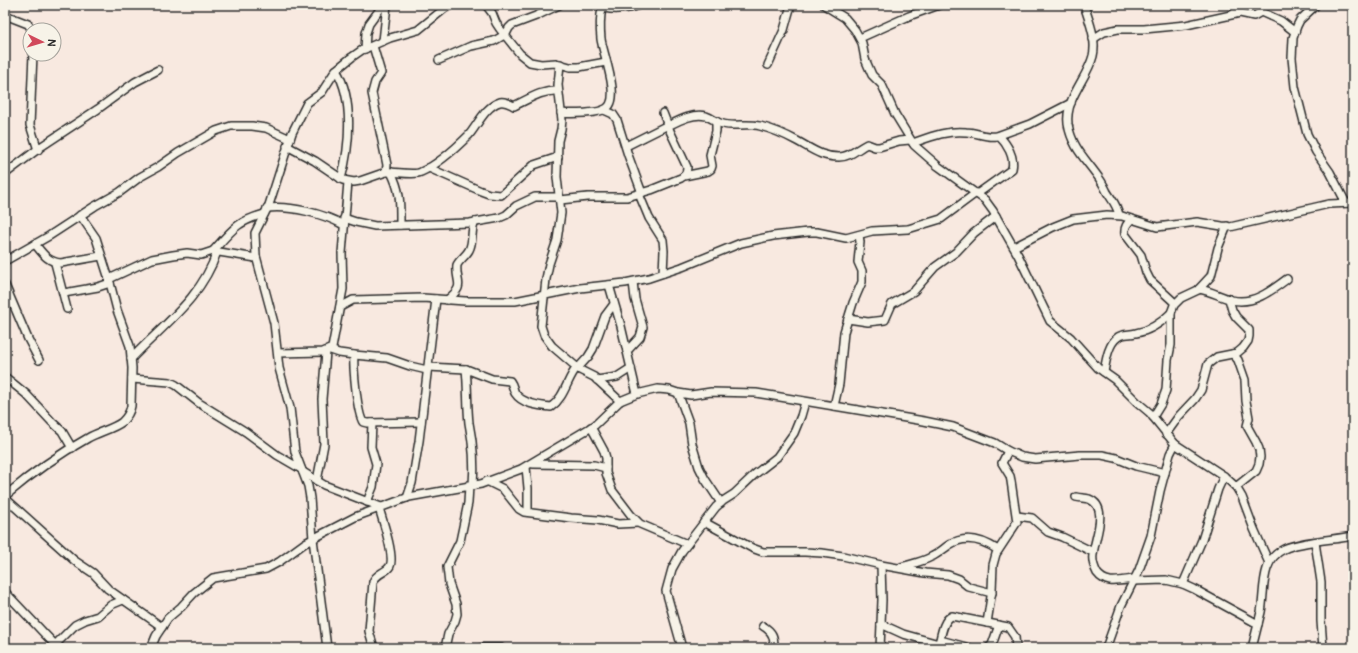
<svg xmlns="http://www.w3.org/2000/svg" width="1358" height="653" font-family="Pangolin,sans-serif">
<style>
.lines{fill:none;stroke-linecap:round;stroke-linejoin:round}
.minor-casing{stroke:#2b2b2b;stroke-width:10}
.minor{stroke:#f7f3e8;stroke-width:7}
</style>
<rect width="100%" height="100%" fill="#f8e9e0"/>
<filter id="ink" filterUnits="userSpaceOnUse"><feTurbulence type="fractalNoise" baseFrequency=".025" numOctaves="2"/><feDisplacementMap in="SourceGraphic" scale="8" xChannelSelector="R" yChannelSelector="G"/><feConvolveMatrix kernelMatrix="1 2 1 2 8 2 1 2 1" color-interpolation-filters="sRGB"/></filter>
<g filter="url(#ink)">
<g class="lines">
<defs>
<g id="minor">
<path d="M 486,5 L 492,13 L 496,23 L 500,29 L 520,54 L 530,62 L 541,64 L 556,63 L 570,67 L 579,67 L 606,62"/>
<path d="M 597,5 C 606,11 630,10 639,5"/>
<path d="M 824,5 L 845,18 L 855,30 L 862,43 L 865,59 L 872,75 L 882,85 L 895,114 L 914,145 L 938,166 L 985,200 L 993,211 L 1018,255 L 1050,321 L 1071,338 L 1098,368 L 1115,380 L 1137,402 L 1150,413 L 1175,444 L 1224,476 L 1236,487 L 1242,497 L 1254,529 L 1269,563"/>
<path d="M 1084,5 C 1089,21 1097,39 1093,56 C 1087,79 1065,98 1068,124 C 1072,149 1088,161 1101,181 C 1103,184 1105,188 1107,192 C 1112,200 1117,205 1119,215"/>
<path d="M 1316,5 L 1300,20 L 1297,26 L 1293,38 L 1292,58 L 1295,87 L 1307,134 L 1316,152 L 1330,172 L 1346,203"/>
<path d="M 1234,14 L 1238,5"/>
<path d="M 5,15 L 28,24 L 32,30"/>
<path d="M 860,38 L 909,16 L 939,5"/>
<path d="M 1093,39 L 1104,32 L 1118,29 L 1144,29 L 1186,25 L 1240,13 L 1254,16 L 1261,12 L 1281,21 L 1295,32"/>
<path d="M 383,41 L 387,5"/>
<path d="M 365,49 L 366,33 L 369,24 L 383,5"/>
<path d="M 33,54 L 30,125 L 38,150"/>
<path d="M 439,60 L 471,46 L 494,41 L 506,34 L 509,28 L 512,25 L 536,16 L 559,5"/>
<path d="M 560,64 L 558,85 L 562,120 L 561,129 L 558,141 L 557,177 L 561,213 L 557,240 L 549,264 L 546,279 L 541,326 L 544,335 L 552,346 L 580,370 L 594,377 L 620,401"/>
<path d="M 768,65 L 784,30 L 791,5"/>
<path d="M 336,70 C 354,99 350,147 341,179"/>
<path d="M 604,110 L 613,114 L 617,120 L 628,155 L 642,193"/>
<path d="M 561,113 C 570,114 600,114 607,108 C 621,98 603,54 601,39 C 600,29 600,18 602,8"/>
<path d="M 668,126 C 680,120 693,113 706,116 C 712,118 717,123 723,124 C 734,127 747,123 760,126 C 772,129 786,135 797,141 C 812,149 821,157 839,157 C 851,157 858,148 867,144 L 875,147 L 879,147 L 899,141 L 910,140"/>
<path d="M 913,143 C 930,137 947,130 966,132 C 976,132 986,138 997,136 L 1030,124 L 1071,103"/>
<path d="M 287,146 L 315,161 L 343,180 L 354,182 L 360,181 L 386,172 L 387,165 L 372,93 L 375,82 L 381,73 L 373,46"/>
<path d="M 626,146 L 668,125"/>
<path d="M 429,168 L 481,191 L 489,194 L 501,195 L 534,165 L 558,157"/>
<path d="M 385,172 C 394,171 414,176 421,172 C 439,164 455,149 469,135 C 478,124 486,106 500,102 C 506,101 510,104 514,106 C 529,99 541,90 558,91"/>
<path d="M 391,172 C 401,192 400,203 400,225"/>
<path d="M 5,174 L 42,146 L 98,109 L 135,82 L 158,70"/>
<path d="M 684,176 L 708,171 L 711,169 L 712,166 L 710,155 L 716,131 L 716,121"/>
<path d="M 639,194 L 649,218 L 663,240 L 664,251 L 663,273"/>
<path d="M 977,194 L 1012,169 C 1015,157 1007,144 999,136"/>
<path d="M 560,200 L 588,197 L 627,197 L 651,190 L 681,178 C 686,175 687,172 687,167 L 670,131 L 663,113"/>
<path d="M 267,208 C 290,205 324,214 344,225"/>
<path d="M 344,218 L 356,222 L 375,226 L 470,223 L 499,218 L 506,215 L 516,206 L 535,197 L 559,197"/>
<path d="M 1132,219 C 1127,223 1124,227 1125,234 L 1141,255 L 1146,272 L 1150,280 L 1175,303"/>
<path d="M 35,244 C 43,254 48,262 61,263 L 101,256"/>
<path d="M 1014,247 L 1053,227 L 1073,219 L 1107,215 L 1122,216 L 1157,227 L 1197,222 L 1222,226 L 1230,227 L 1329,204 L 1353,203"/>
<path d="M 213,251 C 232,230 236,222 264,214"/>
<path d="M 5,261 L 49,236 L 95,206 L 120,192 L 140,177 L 158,167 L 178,153 L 216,131 L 231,126 L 252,126 L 266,128 L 290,139"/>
<path d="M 55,263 L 67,309"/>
<path d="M 109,279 L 152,259 L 173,255 L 187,253 L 201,255 L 213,251 L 256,258"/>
<path d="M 5,285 L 28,339 L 39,360"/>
<path d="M 609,285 L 621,326 L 637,394"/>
<path d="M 1199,289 C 1211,291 1221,297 1232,300 C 1253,305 1271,291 1287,279"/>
<path d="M 64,293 L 98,287 L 110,283"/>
<path d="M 447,300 C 467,284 455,284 457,265 C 460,259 466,256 469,250 C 474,241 470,231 475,222"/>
<path d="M 340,307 L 353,300 L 423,298 L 465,301 L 515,301 L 580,288 L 625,283 L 649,278 L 682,267 L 741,243 L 773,236 L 808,232 L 817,232 L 846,238 L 872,231 L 908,229 L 941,219 L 976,193"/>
<path d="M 848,319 L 868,322 L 885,320 L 892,304 L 914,291 L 935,267 L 956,252 L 974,233 L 996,216"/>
<path d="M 330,350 L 339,353 L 354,355 L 387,358 L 410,366 L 427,370"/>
<path d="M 627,351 L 640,337 L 643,327 L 635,299 L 633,282"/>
<path d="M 278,353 L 323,352 L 332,348 L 343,289 L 342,253 L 348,182"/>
<path d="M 1233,354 L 1238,360 L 1245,380 L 1246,401 L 1249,418 L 1247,426 L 1256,442 L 1259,449 L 1260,457 L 1259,464 L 1256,471 L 1236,487"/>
<path d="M 354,355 C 353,366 357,413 363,422 L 367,423 L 421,422"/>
<path d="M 131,359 C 164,324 201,299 217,252"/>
<path d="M 428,367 L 466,369 L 492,379 L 510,381 C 513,385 513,389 515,393 C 522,404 539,406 551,407 C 565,397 567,379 577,367"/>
<path d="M 578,368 L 588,357 L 593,349 L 605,316 L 614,304"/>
<path d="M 466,369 C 468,387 467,405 469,423 C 473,443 475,463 473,485"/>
<path d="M 1104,372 C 1106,361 1108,344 1118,337 C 1123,333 1130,335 1136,333 C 1149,331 1162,322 1171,313"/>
<path d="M 5,377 L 26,394 L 52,422 L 62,431 L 72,448"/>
<path d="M 132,379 L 170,382 L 176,385 L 199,403 L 246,432 L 277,455 L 301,469"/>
<path d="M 597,380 L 617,377 L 631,368"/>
<path d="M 678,393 L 689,423 L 692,444 L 699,467 L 705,479 L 721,503"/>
<path d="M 834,406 L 839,384 L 844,332 L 853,303 L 862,282 L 862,271 L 858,262 L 860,242 L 859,235"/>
<path d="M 1153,417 L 1161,404 L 1166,390 L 1168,360 L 1171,345 L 1171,313 L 1174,305 L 1181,298 L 1198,290 L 1211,276 L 1218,248 L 1227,226"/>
<path d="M 591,427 L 604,451 L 606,458 L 606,473 L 612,490 L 631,515 L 640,524 L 687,544"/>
<path d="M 1166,434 L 1179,416 L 1195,399 L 1201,390 L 1208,364 L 1217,357 L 1237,353 L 1243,348 L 1248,341 L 1249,336 L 1249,330 L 1236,317 L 1232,310 L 1229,299"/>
<path d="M 533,464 L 594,465 L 606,468"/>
<path d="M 526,467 L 528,488 L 528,512"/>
<path d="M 303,472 L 324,485 L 381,507"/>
<path d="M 317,481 L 324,444 L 322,399 L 326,352"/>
<path d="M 487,481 L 503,489 L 519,509 L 524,512 L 571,518 L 598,520 L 618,524 L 638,523"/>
<path d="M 5,496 C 31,474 59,454 88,438 C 98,432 113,429 122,422 C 126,418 130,412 131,406 L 132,368 L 130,346 L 117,310 L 109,279 L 96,238 L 80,215"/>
<path d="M 1076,497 C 1080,498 1085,498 1089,499 C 1110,507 1094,539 1093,555 C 1092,561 1094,567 1097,573 C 1100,577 1104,580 1110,581 C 1117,582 1126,580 1134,579"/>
<path d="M 5,498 L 75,561 L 93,573 L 108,589 L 162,627"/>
<path d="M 407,498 L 412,483 L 419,441 L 436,299"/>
<path d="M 367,502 L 373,487 L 376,464 L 371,447 L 372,423"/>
<path d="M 1017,516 L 1032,518 L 1048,532 L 1062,537 L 1093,552"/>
<path d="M 704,522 L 752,548 L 763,552 L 805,552 L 822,553 L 843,556 L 881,565 L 925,573 L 948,575 L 959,579 L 969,587 L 992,593"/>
<path d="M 1315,542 L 1321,582 L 1321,621 L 1323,648"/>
<path d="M 901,567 C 911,564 922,562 931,557 C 938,554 943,549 949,545 C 966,534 983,540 998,550"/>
<path d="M 1133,581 L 1166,580 L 1183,584 L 1194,589 L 1258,624"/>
<path d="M 1183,584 L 1202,540 L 1218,489 L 1224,476"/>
<path d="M 5,592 L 58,648"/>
<path d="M 987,623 L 992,590 L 993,565 L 996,554 L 1017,522 L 1011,481 L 1010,476 L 1002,463 L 1008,451"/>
<path d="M 881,624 L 903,634 L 939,644"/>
<path d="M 763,626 C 773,632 774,637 774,648"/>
<path d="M 940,640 L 970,648"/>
<path d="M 55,645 L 75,625 L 85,620 L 98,616 L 111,605 L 123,600"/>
<path d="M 151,648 L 156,636 L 168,618 L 181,607 L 194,593 L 213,578 L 266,569 L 279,562 L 305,543 L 324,533 L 355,517 L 409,497 L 481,484 L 521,469 L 595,425 L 620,401 L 637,394 L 658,389 L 669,390 L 678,393 L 691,395 L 711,392 L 756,393 L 924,421 L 953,427 L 995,443 L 1008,451 L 1022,457 L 1035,459 L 1080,455 L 1102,455 L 1116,458 L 1136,466 L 1165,473"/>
<path d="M 327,648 L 313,539 L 310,498 L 308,486 L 295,452 L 290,408 L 279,368 L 274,323 L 256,256 L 255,233 L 269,205 L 292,133 L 307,103 L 322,92 L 336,70 L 352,57 L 362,50 L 390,38 L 418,30 L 444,9 L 451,5"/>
<path d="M 374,648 L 369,631 L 373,582 C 376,573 386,573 390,566 C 395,557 382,518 379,508"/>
<path d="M 445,648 L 448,634 L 455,621 L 457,614 L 456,604 L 449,584 L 447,567 L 460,541 L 468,503 L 469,485"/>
<path d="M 481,648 L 501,648"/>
<path d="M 682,648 L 666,591 L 672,569 L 682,551 L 716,507 L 723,501 L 734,494 L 754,475 L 777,457 L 794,433 L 801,416 L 805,402"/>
<path d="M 880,648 L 882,600 L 881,565"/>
<path d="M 938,648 C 941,638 942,620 952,616 L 1008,627 L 1015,637 L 1016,648"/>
<path d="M 988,648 L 992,645 L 999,625"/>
<path d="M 1106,648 L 1121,606 L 1139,570 L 1151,536 L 1160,491 L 1170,454 L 1175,444"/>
<path d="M 1252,648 C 1255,636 1258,624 1261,612 C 1265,591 1260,560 1284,549 C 1301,541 1333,540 1353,536"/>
</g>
</defs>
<use href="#minor" class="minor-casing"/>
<use href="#minor" class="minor"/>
</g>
</g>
<rect width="1358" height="653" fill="none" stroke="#f7f3e8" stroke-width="20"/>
<rect x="10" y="10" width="1338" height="633" fill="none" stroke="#2b2b2b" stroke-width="1.5" filter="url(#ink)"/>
<g transform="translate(42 42) rotate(95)"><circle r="19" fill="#f7f3e8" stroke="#a5a39c"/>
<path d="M0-3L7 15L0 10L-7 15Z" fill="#d1495b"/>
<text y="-6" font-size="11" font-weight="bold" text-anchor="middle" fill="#2b2b2b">N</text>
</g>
</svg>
